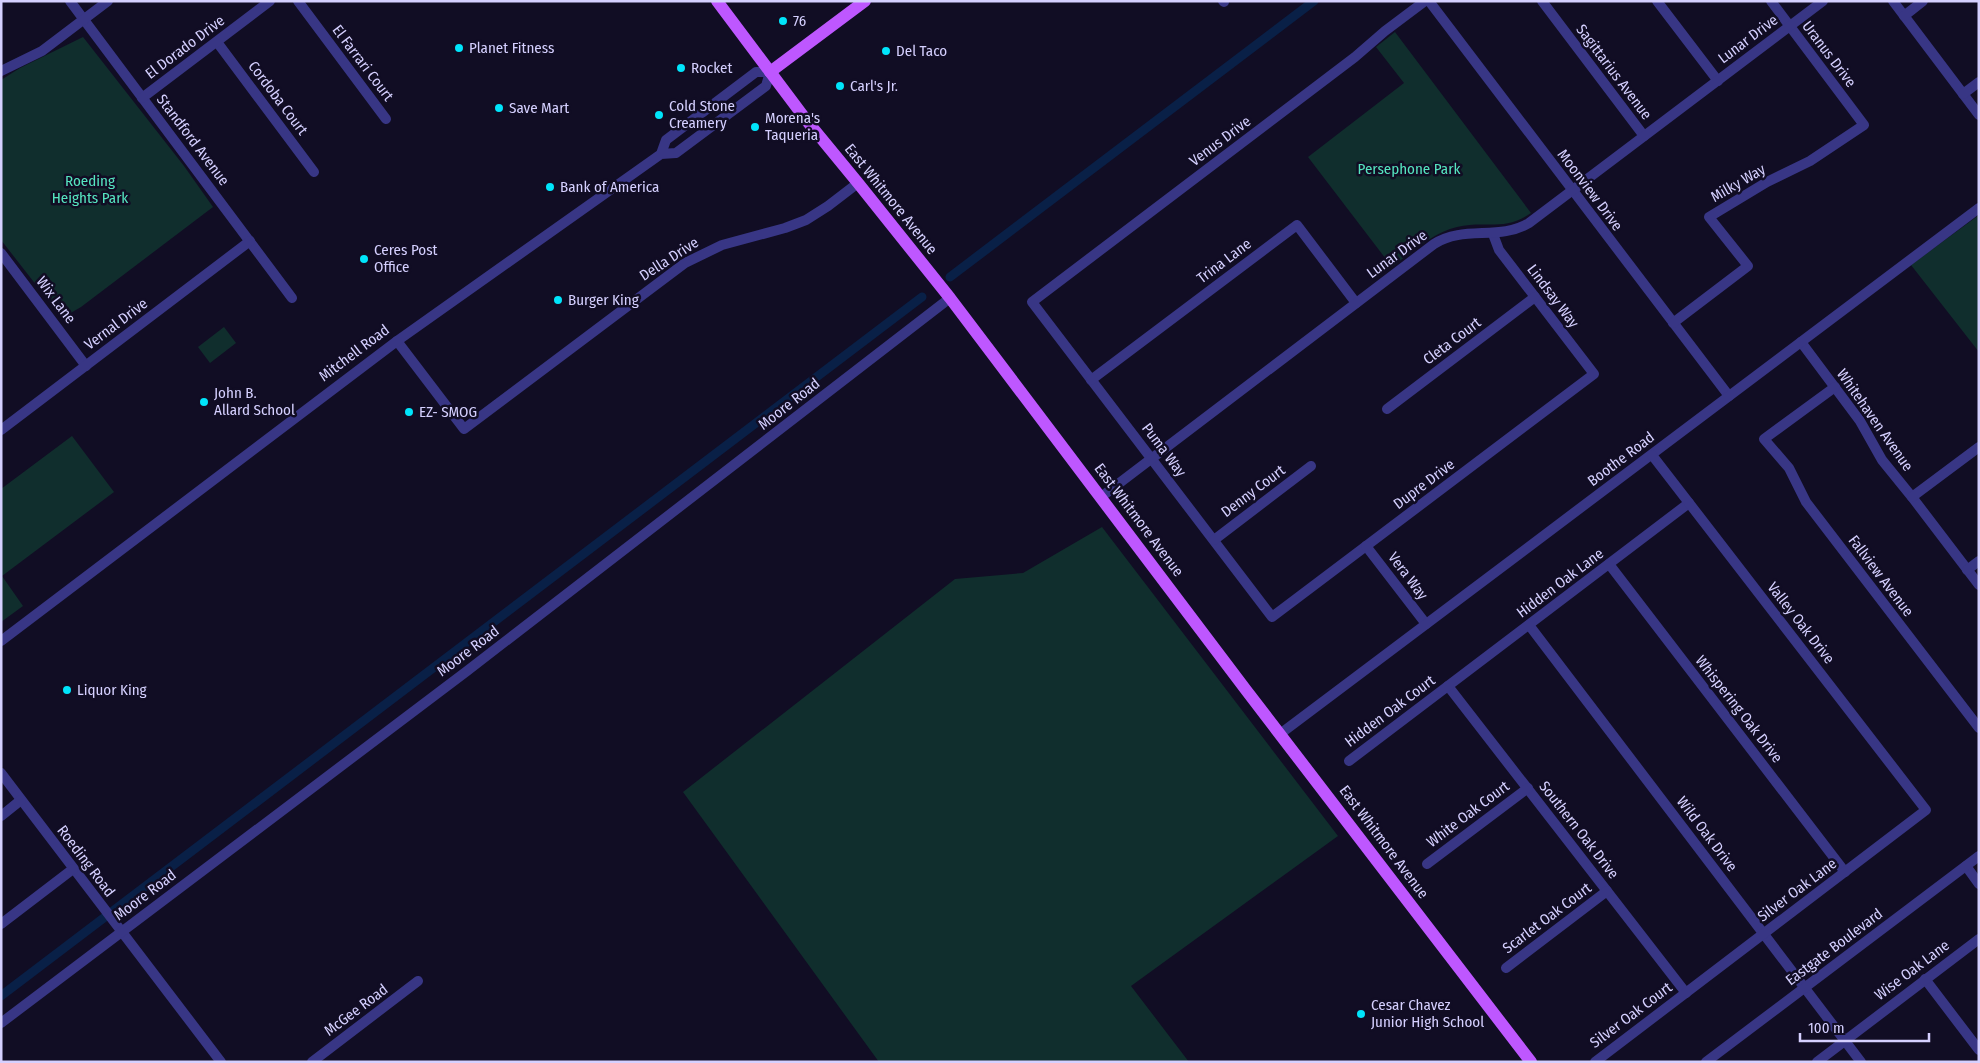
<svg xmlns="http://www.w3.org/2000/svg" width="1980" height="1063" font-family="'Fira Sans Condensed',sans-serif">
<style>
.green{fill:#102e2d}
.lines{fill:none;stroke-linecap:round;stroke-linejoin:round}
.canal{stroke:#092047;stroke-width:9}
.minor{stroke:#383685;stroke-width:10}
.major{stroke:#be57ff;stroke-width:12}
.poi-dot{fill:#00e5fb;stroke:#110d24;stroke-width:2}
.labels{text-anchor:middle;stroke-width:5;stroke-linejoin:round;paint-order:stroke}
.poi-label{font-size:15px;fill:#d5d0ff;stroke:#110d24;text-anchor:start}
.street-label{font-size:15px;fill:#d5d0ff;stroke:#110d24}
.park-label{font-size:15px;fill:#56e5c0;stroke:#110d24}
</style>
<rect width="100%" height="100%" fill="#110d24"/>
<g class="green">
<path d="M 1395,32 L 1531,213 C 1504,232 1485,220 1457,227 C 1432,233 1412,252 1392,267 L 1308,157 L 1404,83 L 1376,47 Z"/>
<path d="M 83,37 L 184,166 L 213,207 L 81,307 L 62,318 L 1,240 L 1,80 L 20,68 Z"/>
<path d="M 1979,215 L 1979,352 L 1911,265 Z"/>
<path d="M 224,327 L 236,343 L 210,363 L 198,347 Z"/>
<path d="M 72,436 L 114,492 L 2,576 L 23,606 L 1,622 L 1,489 Z"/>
<path d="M 1102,527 L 1338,836 L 1131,986 L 1189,1062 L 879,1062 L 683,792 L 955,579 L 1023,573 Z"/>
</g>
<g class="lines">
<g class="canal">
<path d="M 950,277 L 1314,1"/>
<path d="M 1,996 L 922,297"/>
</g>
<g class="minor">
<path d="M 70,1 L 292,298"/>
<path d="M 298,1 L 386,119"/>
<path d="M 1223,1 L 1224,2"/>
<path d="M 1425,1 L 1385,31 L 1355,57 L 1032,302 L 1272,617 L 1594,374 L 1499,250 L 1493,234"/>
<path d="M 1429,1 L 1729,396"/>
<path d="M 1542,1 L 1644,136"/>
<path d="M 1657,1 L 1718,81"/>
<path d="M 1893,1 L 1979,115"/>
<path d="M 1904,16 L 1923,1"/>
<path d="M 217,42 L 314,172"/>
<path d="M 1,71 L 42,51 L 108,1"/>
<path d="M 1963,94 L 1979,82"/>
<path d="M 142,98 L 270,1"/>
<path d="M 1,253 L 86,366"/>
<path d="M 1673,323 L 1748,266 L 1709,217 L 1767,182 L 1810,161 L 1864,125 L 1771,1"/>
<path d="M 397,341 L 464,429 L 685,263 L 722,245 L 785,228 L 806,220 L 828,206 L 858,183"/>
<path d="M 1801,342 L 1860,421 L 1882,460 L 1912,497 L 1979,585"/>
<path d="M 1091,380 L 1297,225 L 1356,303"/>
<path d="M 1835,387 L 1764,439 L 1789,468 L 1806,502 L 1979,728"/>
<path d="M 1387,409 L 1535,297"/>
<path d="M 1,430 L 250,241"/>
<path d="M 1101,497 L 1434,244 C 1464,225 1499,241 1529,223 L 1823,1"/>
<path d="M 1912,497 L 1979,447"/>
<path d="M 1214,540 L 1311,466"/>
<path d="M 1366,546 L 1426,624"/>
<path d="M 1609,564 L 1845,872"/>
<path d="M 1967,570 L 1979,561"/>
<path d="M 1529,625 L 1861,1062"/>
<path d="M 1,641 L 397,341 L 661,154 L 676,153 L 766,86 L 770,72 L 756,72 L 666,140 L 661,154"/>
<path d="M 1448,686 L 1686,993"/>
<path d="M 1280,734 L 1979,208"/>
<path d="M 1349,761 L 1689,503"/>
<path d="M 1,773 L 221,1062"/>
<path d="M 1,816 L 21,800"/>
<path d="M 1427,864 L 1528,788"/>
<path d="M 1966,866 L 1979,884"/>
<path d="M 1,924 L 73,869"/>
<path d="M 1506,968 L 1607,891"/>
<path d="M 1925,979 L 1979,1050"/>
<path d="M 1,1023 L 467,671 L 950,298"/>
<path d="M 312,1062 L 418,981"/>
<path d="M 1595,1062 L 1926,810 L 1652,455"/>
<path d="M 1706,1062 L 1979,856"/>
<path d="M 1817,1062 L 1979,939"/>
</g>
<g class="major">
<path d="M 717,1 L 807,121 L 858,183 L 950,298 L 1246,690 L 1531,1062"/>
<path d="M 770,72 L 865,1"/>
</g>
</g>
<g class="poi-dot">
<circle cx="783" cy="21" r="5"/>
<circle cx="459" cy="48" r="5"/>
<circle cx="886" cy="51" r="5"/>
<circle cx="681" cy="68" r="5"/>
<circle cx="840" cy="86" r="5"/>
<circle cx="499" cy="108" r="5"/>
<circle cx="659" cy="115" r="5"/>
<circle cx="755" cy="127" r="5"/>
<circle cx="550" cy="187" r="5"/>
<circle cx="364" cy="259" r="5"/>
<circle cx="558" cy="300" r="5"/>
<circle cx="204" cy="402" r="5"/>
<circle cx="409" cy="412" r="5"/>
<circle cx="67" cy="690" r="5"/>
<circle cx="1361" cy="1014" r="5"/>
</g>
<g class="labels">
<g class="poi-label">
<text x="793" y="26">76</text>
<text x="469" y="53">Planet Fitness</text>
<text x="896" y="56">Del Taco</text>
<text x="691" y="73">Rocket</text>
<text x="850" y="91">Carl's Jr.</text>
<text x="669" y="111">Cold Stone<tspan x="669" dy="17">Creamery</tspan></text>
<text x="509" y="113">Save Mart</text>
<text x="765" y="123">Morena's<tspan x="765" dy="17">Taqueria</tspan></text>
<text x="560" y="192">Bank of America</text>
<text x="374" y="255">Ceres Post<tspan x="374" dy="17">Office</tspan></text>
<text x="568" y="305">Burger King</text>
<text x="214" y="398">John B.<tspan x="214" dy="17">Allard School</tspan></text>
<text x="419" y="417">EZ- SMOG</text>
<text x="77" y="695">Liquor King</text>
<text x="1371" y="1010">Cesar Chavez<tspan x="1371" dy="17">Junior High School</tspan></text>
</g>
<g class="street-label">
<text transform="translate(1748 39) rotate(-37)" y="5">Lunar Drive</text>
<text transform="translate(185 47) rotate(-37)" y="5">El Dorado Drive</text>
<text transform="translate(1829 54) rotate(53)" y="5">Uranus Drive</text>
<text transform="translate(363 63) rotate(53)" y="5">El Farrari Court</text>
<text transform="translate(1614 72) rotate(53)" y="5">Sagittarius Avenue</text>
<text transform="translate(278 98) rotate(53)" y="5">Cordoba Court</text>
<text transform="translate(193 140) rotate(53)" y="5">Standford Avenue</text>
<text transform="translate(1220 141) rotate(-37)" y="5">Venus Drive</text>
<text transform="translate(1738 183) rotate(-30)" y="5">Milky Way</text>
<text transform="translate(1590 190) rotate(53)" y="5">Moonview Drive</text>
<text transform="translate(891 199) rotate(51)" y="5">East Whitmore Avenue</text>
<text transform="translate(1397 254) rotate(-36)" y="5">Lunar Drive</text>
<text transform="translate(669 259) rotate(-33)" y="5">Della Drive</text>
<text transform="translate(1224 261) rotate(-37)" y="5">Trina Lane</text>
<text transform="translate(1553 296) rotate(53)" y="5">Lindsay Way</text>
<text transform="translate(56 300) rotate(53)" y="5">Wix Lane</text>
<text transform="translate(116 324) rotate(-37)" y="5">Vernal Drive</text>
<text transform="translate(1452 341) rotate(-37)" y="5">Cleta Court</text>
<text transform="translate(354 353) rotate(-37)" y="5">Mitchell Road</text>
<text transform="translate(789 404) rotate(-38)" y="5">Moore Road</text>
<text transform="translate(1875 420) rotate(55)" y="5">Whitehaven Avenue</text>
<text transform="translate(1164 450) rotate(53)" y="5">Puma Way</text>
<text transform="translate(1621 459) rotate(-37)" y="5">Boothe Road</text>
<text transform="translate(1424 484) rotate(-37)" y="5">Dupre Drive</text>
<text transform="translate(1253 491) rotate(-37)" y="5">Denny Court</text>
<text transform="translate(1139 520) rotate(53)" y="5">East Whitmore Avenue</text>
<text transform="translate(1408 576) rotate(53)" y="5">Vera Way</text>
<text transform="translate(1881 576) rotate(53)" y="5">Fallview Avenue</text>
<text transform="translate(1560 583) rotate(-37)" y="5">Hidden Oak Lane</text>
<text transform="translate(1801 623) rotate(52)" y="5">Valley Oak Drive</text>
<text transform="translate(468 651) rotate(-37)" y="5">Moore Road</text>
<text transform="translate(1739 709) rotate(52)" y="5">Whispering Oak Drive</text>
<text transform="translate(1390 711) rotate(-37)" y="5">Hidden Oak Court</text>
<text transform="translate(1468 814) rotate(-37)" y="5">White Oak Court</text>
<text transform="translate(1579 830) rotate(52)" y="5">Southern Oak Drive</text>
<text transform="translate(1707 834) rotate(53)" y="5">Wild Oak Drive</text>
<text transform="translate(1384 842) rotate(53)" y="5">East Whitmore Avenue</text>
<text transform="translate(86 861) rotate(53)" y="5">Roeding Road</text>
<text transform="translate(1797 890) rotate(-37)" y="5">Silver Oak Lane</text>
<text transform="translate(145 895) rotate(-37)" y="5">Moore Road</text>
<text transform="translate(1547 918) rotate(-37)" y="5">Scarlet Oak Court</text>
<text transform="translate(1834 947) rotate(-37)" y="5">Eastgate Boulevard</text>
<text transform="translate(1912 970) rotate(-37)" y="5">Wise Oak Lane</text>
<text transform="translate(356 1010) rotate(-37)" y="5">McGee Road</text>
<text transform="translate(1631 1015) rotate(-37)" y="5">Silver Oak Court</text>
</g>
<g class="park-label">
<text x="1409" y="174">Persephone Park</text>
<text x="90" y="186">Roeding<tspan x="90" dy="17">Heights Park</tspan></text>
</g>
</g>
<rect width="1980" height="1063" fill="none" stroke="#d5d0ff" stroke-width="5"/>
<path d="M1800 1033v8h129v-8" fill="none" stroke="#d5d0ff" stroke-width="2.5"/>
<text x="1808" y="1033" font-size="15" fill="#d5d0ff" stroke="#110d24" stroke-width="4" paint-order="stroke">100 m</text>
</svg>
